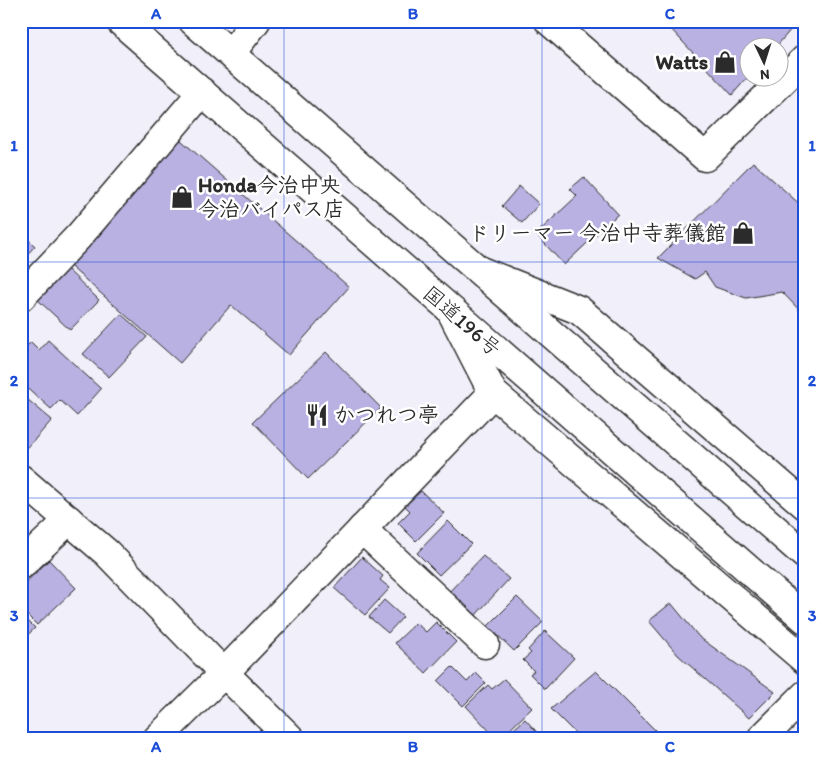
<svg xmlns="http://www.w3.org/2000/svg" width="826" height="760" font-family="Itim,'Klee One',sans-serif">
<style>
.building{fill:#b9b1e2;stroke:#2b2b2b}
.lines{fill:none;stroke-linecap:round;stroke-linejoin:round}
.minor-casing{stroke:#2b2b2b;stroke-width:31}
.highway-casing{stroke:#2b2b2b;stroke-width:31}
.minor{stroke:#fff;stroke-width:28}
.highway{stroke:#fff;stroke-width:28}
.grid{fill:none;stroke:#1d4ed8;stroke-width:1;stroke-opacity:0.55}
.labels{text-anchor:middle;stroke-width:5;stroke-linejoin:round;paint-order:stroke}
.poi-label{font-size:21px;font-weight:bold;fill:#2b2b2b;stroke:#fff;text-anchor:end}
.street-label{font-size:21px;fill:#2b2b2b;stroke:#fff}
.neatline{fill:none;stroke:#1d4ed8;stroke-width:2}
.grid-label{font-size:16px;text-anchor:middle;font-weight:bold;fill:#1d4ed8}
</style>
<rect width="100%" height="100%" fill="#f1eff9"/>
<filter id="ink" filterUnits="userSpaceOnUse"><feTurbulence type="fractalNoise" baseFrequency=".02" numOctaves="2"/><feDisplacementMap in="SourceGraphic" scale="10" xChannelSelector="R" yChannelSelector="G"/><feConvolveMatrix kernelMatrix="1 2 1 2 8 2 1 2 1" color-interpolation-filters="sRGB"/></filter>
<g filter="url(#ink)">
<g class="building">
<path d="M 676,21 L 798,21 L 775,48 L 748,48 L 748,77 L 732,95 L 670,28 Z"/>
<path d="M 174,134 L 349,287 L 289,355 L 231,305 L 180,363 L 63,260 Z"/>
<path d="M 753,162 L 805,209 L 805,316 L 782,292 L 746,298 L 715,287 L 705,272 L 695,279 L 658,258 Z"/>
<path d="M 584,177 L 618,214 L 564,265 L 536,234 L 577,196 L 570,189 Z"/>
<path d="M 519,186 L 539,204 L 522,223 L 502,206 Z"/>
<path d="M 21,233 L 35,246 L 21,261 Z"/>
<path d="M 67,269 L 99,300 L 70,330 L 38,300 Z"/>
<path d="M 121,314 L 147,337 L 109,377 L 83,354 Z"/>
<path d="M 48,340 L 101,389 L 77,416 L 60,400 L 51,409 L 21,382 L 21,352 L 31,342 L 39,350 Z"/>
<path d="M 326,352 L 381,408 L 308,479 L 253,422 Z"/>
<path d="M 21,394 L 52,420 L 21,455 Z"/>
<path d="M 421,491 L 444,513 L 416,541 L 398,523 L 410,511 L 405,506 Z"/>
<path d="M 448,521 L 471,544 L 439,575 L 417,553 Z"/>
<path d="M 483,556 L 509,579 L 474,617 L 448,593 Z"/>
<path d="M 362,557 L 383,576 L 380,580 L 390,588 L 365,615 L 334,588 Z"/>
<path d="M 49,560 L 76,588 L 37,625 L 21,609 L 21,587 Z"/>
<path d="M 517,597 L 543,622 L 514,651 L 488,626 Z"/>
<path d="M 384,600 L 403,617 L 388,633 L 369,617 Z"/>
<path d="M 671,603 L 699,637 L 775,692 L 749,718 L 678,655 L 649,621 Z"/>
<path d="M 21,614 L 35,628 L 21,641 Z"/>
<path d="M 436,622 L 456,642 L 426,673 L 395,643 L 416,623 L 426,632 Z"/>
<path d="M 545,631 L 574,658 L 545,689 L 530,674 L 534,671 L 523,660 L 531,653 L 528,650 Z"/>
<path d="M 452,667 L 467,682 L 476,673 L 486,683 L 463,706 L 438,681 Z"/>
<path d="M 596,671 L 664,739 L 581,739 L 551,709 Z"/>
<path d="M 504,679 L 532,708 L 500,739 L 497,739 L 466,706 L 488,685 L 492,689 Z"/>
<path d="M 525,719 L 543,739 L 503,739 Z"/>
<path d="M 260,730 L 268,739 L 251,739 Z"/>
</g>
<g class="lines">
<defs>
<g id="minor">
<path d="M 549,21 L 705,157 L 805,59"/>
<path d="M 231,53 L 256,21"/>
<path d="M 483,272 L 579,310 L 805,505"/>
<path d="M 21,297 L 79,236 L 202,92"/>
<path d="M 451,311 L 493,393 L 805,660"/>
<path d="M 21,479 L 107,553 L 215,664 L 291,739"/>
<path d="M 362,529 L 485,644"/>
<path d="M 21,565 L 69,520"/>
<path d="M 157,739 L 224,673 L 493,393"/>
<path d="M 761,739 L 805,695"/>
</g>
<g id="highway">
<path d="M 120,21 L 805,619"/>
<path d="M 193,21 L 805,555"/>
</g>
</defs>
<use href="#minor" class="minor-casing"/>
<use href="#highway" class="highway-casing"/>
<use href="#minor" class="minor"/>
<use href="#highway" class="highway"/>
</g>
</g>
<path class="grid" d="M 284,21 L 284,739M 542,21 L 542,739M 21,262 L 805,262M 21,498 L 805,498"/>
<defs>
<symbol id="shop-bare" viewBox="-9 -9 18 18"><path d="M-5-2.5h2.3a2.7 3.5 0 0 1 5.4 0H5L5.5 6h-11ZM-1.5-2.5h3a1.5 2.3 0 0 0-3 0Z" fill="#2b2b2b" stroke="#fff" stroke-width="2.5" paint-order="stroke"/></symbol>
<symbol id="restaurant-bare" viewBox="-9 -9 18 18"><path d="M-5-6h1v4h1v-4h1v4h1v-4h1v5L-1.5 .5V6h-2V.5L-5-1ZM5-6V6H3V1.5H1.5Q1.5-4 5-6Z" fill="#2b2b2b" stroke="#fff" stroke-width="2.5" paint-order="stroke"/></symbol>
</defs>
<g fill-rule="evenodd">
<use href="#shop-bare" x="709" y="46" width="32" height="32"/>
<use href="#shop-bare" x="166" y="181" width="32" height="32"/>
<use href="#shop-bare" x="727" y="217" width="32" height="32"/>
<use href="#restaurant-bare" x="301" y="399" width="32" height="32"/>
</g>
<g class="labels">
<g class="poi-label">
<text x="708" y="69">Watts</text>
<text x="198" y="192" text-anchor="start">Honda今治中央<tspan x="198" dy="24">今治バイパス店</tspan></text>
<text x="726" y="240">ドリーマー 今治中寺葬儀館</text>
<text x="334" y="422" text-anchor="start">かつれつ亭</text>
</g>
<g class="street-label">
<text transform="translate(462 321) rotate(41)" y="7">国道196号</text>
</g>
</g>
<rect width="826" height="760" fill="none" stroke="#fff" stroke-width="55"/>
<g transform="translate(764 62) rotate(176)"><circle r="24" fill="#ffffff" stroke="#aaaaaa"/>
<path d="M0-4L9 19L0 12L-9 19Z" fill="#2b2b2b"/>
<text y="-8" font-size="14" font-weight="bold" text-anchor="middle" fill="#2b2b2b">N</text>
</g>
<rect x="28" y="28" width="770" height="704" class="neatline"/>
<g class="grid-label">
<text x="156" y="19">A</text>
<text x="413" y="19">B</text>
<text x="670" y="19">C</text>
<text x="14" y="151">1</text>
<text x="812" y="151">1</text>
<text x="14" y="386">2</text>
<text x="812" y="386">2</text>
<text x="14" y="621">3</text>
<text x="812" y="621">3</text>
<text x="156" y="752">A</text>
<text x="413" y="752">B</text>
<text x="670" y="752">C</text>
</g>
</svg>
